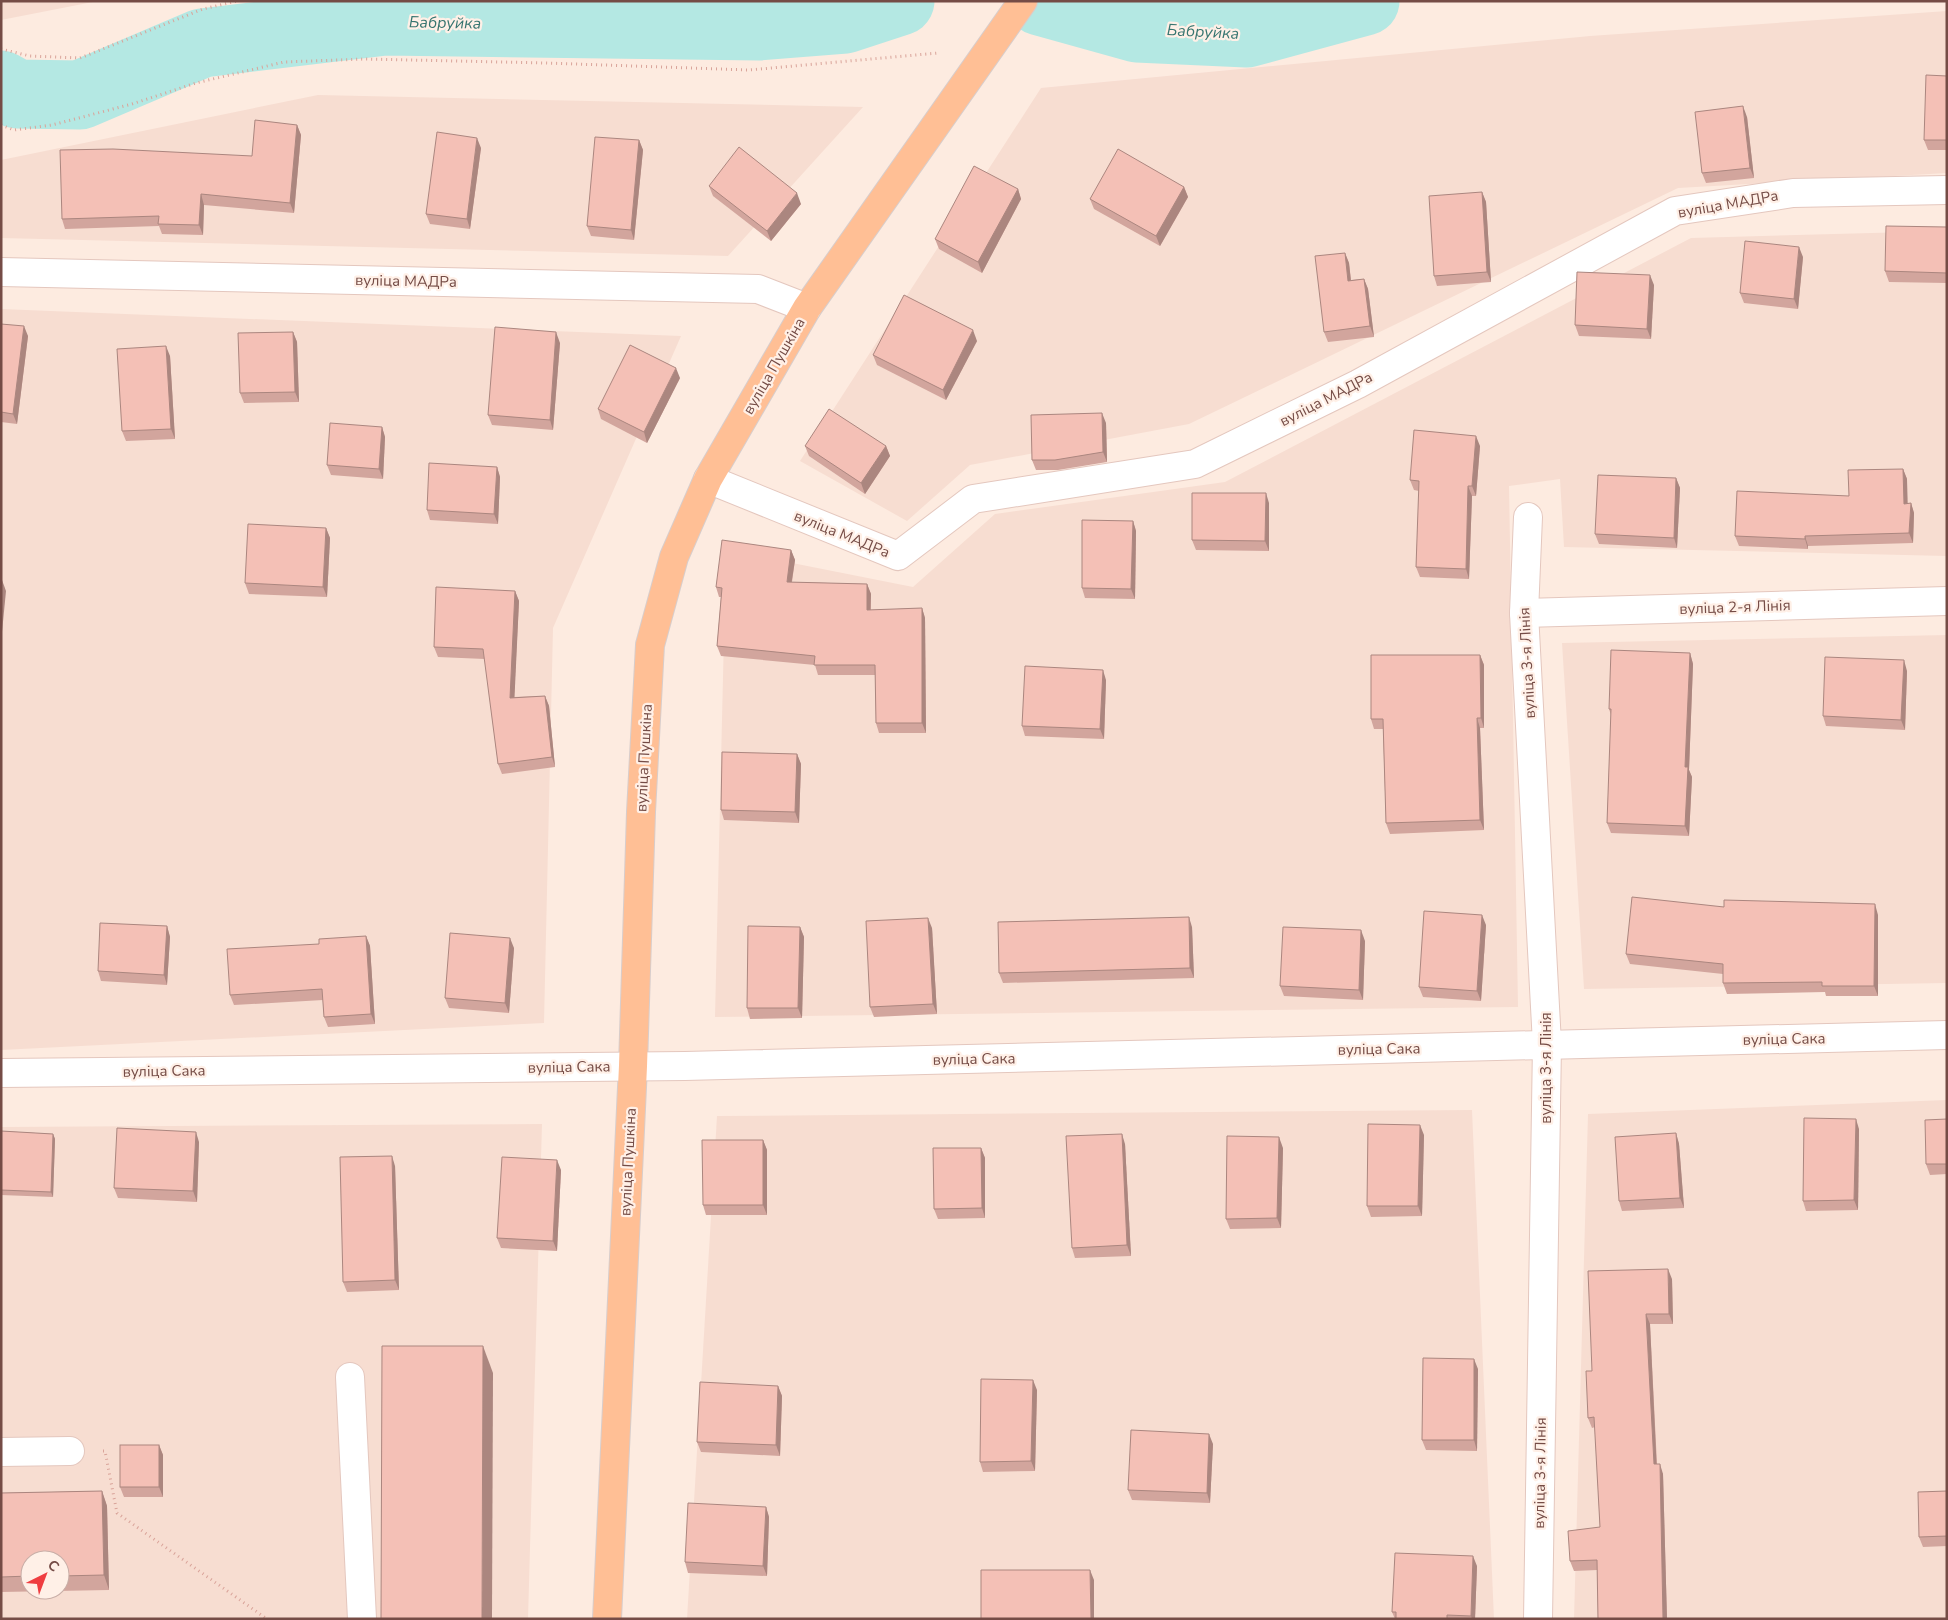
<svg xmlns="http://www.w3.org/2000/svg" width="1948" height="1620" font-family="'Nunito Sans',sans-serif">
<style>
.residential{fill:#f7ddd1;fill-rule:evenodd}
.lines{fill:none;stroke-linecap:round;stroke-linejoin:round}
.river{stroke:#b4e8e3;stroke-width:69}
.minor-casing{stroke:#e4c7be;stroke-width:30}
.major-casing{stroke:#d8cdcb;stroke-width:30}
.path{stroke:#d9a399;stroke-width:3;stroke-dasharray:1 4;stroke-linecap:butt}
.minor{stroke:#fff;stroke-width:28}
.major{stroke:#ffbf95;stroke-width:28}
.wall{fill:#d2a59d;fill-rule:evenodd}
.shaded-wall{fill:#ab867f}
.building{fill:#f4c0b6;stroke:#ab867f}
.labels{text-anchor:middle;stroke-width:4.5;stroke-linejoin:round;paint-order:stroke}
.street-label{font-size:15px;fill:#754c46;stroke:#fff0e7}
.water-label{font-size:16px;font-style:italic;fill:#377570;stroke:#fff0e7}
</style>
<rect width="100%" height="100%" fill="#fdebe0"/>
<g class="residential">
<path d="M 1,1 L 98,1 L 1,20 Z"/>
<path d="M 1947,11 L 1947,173 L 1678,188 L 1189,424 L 970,465 L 907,521 L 800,461 L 1041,88 L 1590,36 Z"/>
<path d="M 318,95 L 863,107 L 728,256 L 1,238 L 1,160 Z"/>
<path d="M 1947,231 L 1947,556 L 1564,547 L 1560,479 L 1509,486 L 1518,1007 L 715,1017 L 726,550 L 913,587 L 995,514 L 1225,482 L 1691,238 Z"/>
<path d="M 1,309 L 681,336 L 553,628 L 544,1023 L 1,1050 Z"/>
<path d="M 1947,635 L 1947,983 L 1584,989 L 1562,643 Z"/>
<path d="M 1947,1100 L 1947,1619 L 1574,1619 L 1588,1114 Z"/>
<path d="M 1472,1110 L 1494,1619 L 687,1619 L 717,1116 Z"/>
<path d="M 542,1124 L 528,1619 L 1,1619 L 1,1127 ZM 30,1560 L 60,1560 L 60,1590 L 30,1590 Z"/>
</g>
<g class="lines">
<g class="river">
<path d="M 1040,1 L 1137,28 L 1247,33 L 1365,1"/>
<path d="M 1,85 L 17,94 L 80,95 L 202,43 L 385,21 L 759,26 L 845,19 L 900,1"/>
</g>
<defs>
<g id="minor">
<path d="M 1,272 L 758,289 L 807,308"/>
<path d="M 708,479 L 898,556 L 973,499 L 1195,464 L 1358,384 L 1675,211 L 1793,193 L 1947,190"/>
<path d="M 1528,517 L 1524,613 L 1547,1044 L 1538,1619"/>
<path d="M 1524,613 L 1947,601"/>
<path d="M 1,1073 L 685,1066 L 1947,1035"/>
<path d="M 350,1377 L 362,1619"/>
<path d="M 1,1452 L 70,1451"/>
</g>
<path id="major" d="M 607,1619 L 633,1066 L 641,812 L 650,645 L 674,557 L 708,479 L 807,308 L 1023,1"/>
</defs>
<use href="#minor" class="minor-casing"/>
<use href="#major" class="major-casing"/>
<g class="path">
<path d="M 1,49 L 30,56 L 80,58 L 203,9 L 237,1"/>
<path d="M 1,125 L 14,130 L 52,125 L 132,104 L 196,83 L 284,62 L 365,59 L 546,63 L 749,70 L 938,53"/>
<path d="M 103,1451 L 105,1451 L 117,1513 L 267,1619"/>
</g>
<use href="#minor" class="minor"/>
<use href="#major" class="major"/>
</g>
<g class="wall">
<path d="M 1947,76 L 1947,150 L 1928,150 L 1924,140 Z"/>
<path d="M 1747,117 L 1754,178 L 1706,183 L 1702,173 Z"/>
<path d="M 297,125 L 301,135 L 294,213 L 204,205 L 203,235 L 162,234 L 159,226 L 65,229 L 62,219 L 252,156 Z"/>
<path d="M 639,140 L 643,150 L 634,240 L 591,236 L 587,226 Z"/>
<path d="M 481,148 L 470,229 L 430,224 L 426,214 Z"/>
<path d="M 709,186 L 801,204 L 771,241 L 713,196 Z"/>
<path d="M 1184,187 L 1188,197 L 1160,246 L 1094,209 L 1090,199 Z"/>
<path d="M 1018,189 L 1021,199 L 982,273 L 939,249 L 935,239 Z"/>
<path d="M 1482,192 L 1486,202 L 1491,282 L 1437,286 L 1434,276 Z"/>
<path d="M 1947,227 L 1947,283 L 1889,282 L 1885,271 Z"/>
<path d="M 1345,253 L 1349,263 L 1351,280 L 1364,279 L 1368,289 L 1374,337 L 1328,342 L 1324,332 Z"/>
<path d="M 1803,257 L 1798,309 L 1744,303 L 1740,293 Z"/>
<path d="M 1654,285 L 1651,339 L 1579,336 L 1575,325 Z"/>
<path d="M 1,324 L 28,336 L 17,424 L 1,422 Z"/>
<path d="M 293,332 L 297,342 L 299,402 L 244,403 L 240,393 Z"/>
<path d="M 977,341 L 946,400 L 877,365 L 873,355 Z"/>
<path d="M 560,343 L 553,430 L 492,425 L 488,415 Z"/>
<path d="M 170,356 L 175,439 L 126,441 L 122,431 Z"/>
<path d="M 680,378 L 647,443 L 601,419 L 598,409 Z"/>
<path d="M 1106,423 L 1107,462 L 1058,470 L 1036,470 L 1032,460 Z"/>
<path d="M 382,427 L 385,437 L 383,479 L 331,475 L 327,465 Z"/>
<path d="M 805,446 L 886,446 L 890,456 L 865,494 L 809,456 Z"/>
<path d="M 1480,446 L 1476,496 L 1472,496 L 1469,579 L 1420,577 L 1416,567 L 1419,491 L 1414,490 L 1410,480 Z"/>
<path d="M 497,467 L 500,477 L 498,524 L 430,520 L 427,510 Z"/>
<path d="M 1903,469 L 1907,479 L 1907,503 L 1911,503 L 1914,513 L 1913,543 L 1808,546 L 1808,549 L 1739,546 L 1735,536 L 1849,496 Z"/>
<path d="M 1676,478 L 1680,488 L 1677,548 L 1599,544 L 1595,534 Z"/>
<path d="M 1269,503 L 1269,551 L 1196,550 L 1192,540 Z"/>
<path d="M 1133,521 L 1136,531 L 1135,599 L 1085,598 L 1082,588 Z"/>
<path d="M 326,528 L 330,538 L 327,597 L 249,594 L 245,583 Z"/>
<path d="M 791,550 L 795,560 L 792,582 L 867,584 L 871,594 L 871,610 L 922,608 L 925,618 L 926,733 L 879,733 L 876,723 L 875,675 L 818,675 L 815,665 L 721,656 L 717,646 L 721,597 L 719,597 L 716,587 Z"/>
<path d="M 515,591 L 519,601 L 514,697 L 545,696 L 549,706 L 555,767 L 502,774 L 498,764 L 485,659 L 438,657 L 434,647 Z"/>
<path d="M 1690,653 L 1693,664 L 1689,770 L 1692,777 L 1689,836 L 1611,833 L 1607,823 L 1611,715 L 1609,709 Z"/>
<path d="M 1480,655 L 1484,665 L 1484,728 L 1480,728 L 1484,830 L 1390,834 L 1386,823 L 1383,729 L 1374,729 L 1371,719 Z"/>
<path d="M 1907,671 L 1905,730 L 1826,726 L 1823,716 Z"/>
<path d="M 1106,680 L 1104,739 L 1025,736 L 1022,726 Z"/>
<path d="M 797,754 L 801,764 L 799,823 L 724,820 L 721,810 Z"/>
<path d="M 1724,907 L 1878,915 L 1878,996 L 1826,996 L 1825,992 L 1727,994 L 1723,983 L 1723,974 L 1630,964 L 1626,954 Z"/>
<path d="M 1486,925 L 1481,1001 L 1423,997 L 1419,987 Z"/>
<path d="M 167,926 L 170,937 L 167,985 L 101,981 L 98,971 Z"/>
<path d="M 800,927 L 804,937 L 802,1018 L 750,1019 L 747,1008 Z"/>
<path d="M 1192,927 L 1194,978 L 1003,983 L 999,973 Z"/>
<path d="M 932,928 L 937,1014 L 874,1017 L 870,1007 Z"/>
<path d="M 366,936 L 370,946 L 375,1024 L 328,1027 L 324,1017 L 323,1000 L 234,1005 L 230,995 L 319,944 Z"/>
<path d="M 1365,941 L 1363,1000 L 1284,996 L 1280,986 Z"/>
<path d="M 514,948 L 509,1013 L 449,1008 L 445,998 Z"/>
<path d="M 1947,1119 L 1947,1174 L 1930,1175 L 1926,1164 Z"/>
<path d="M 1859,1129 L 1858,1210 L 1806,1211 L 1803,1201 Z"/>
<path d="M 1,1131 L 53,1134 L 55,1139 L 53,1197 L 1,1195 Z"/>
<path d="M 1676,1133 L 1679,1144 L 1684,1208 L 1622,1211 L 1619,1201 Z"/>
<path d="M 1424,1135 L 1422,1216 L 1371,1217 L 1367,1206 Z"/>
<path d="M 763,1140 L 767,1150 L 767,1215 L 706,1215 L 703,1205 Z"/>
<path d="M 199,1142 L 197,1202 L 118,1198 L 114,1188 Z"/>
<path d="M 1125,1144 L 1131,1256 L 1075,1258 L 1072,1248 Z"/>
<path d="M 981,1148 L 985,1158 L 985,1218 L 938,1219 L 934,1209 Z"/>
<path d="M 1283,1148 L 1281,1228 L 1230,1229 L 1226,1219 Z"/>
<path d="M 395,1166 L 399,1290 L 347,1292 L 343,1282 Z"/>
<path d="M 561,1170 L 557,1251 L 501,1248 L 497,1238 Z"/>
<path d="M 1672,1279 L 1673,1324 L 1650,1324 L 1657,1464 L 1663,1474 L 1667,1619 L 1598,1619 L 1597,1570 L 1574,1571 L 1570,1561 L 1600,1527 L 1595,1427 L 1592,1428 L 1588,1418 L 1592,1371 Z"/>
<path d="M 1478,1369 L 1477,1451 L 1426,1450 L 1422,1440 Z"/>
<path d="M 778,1386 L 782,1396 L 780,1456 L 701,1452 L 697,1442 Z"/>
<path d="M 1037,1390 L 1035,1471 L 983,1472 L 980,1462 Z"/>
<path d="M 1213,1444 L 1210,1503 L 1132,1500 L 1128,1490 Z"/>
<path d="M 159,1445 L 163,1455 L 163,1497 L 124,1497 L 120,1487 Z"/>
<path d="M 102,1491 L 107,1506 L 109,1590 L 1,1592 L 1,1493 ZM 30,1560 L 60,1560 L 60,1590 L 30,1590 Z"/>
<path d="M 1947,1491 L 1947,1546 L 1923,1547 L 1919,1537 Z"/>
<path d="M 766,1507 L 769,1517 L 767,1576 L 688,1573 L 685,1562 Z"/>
<path d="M 1477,1566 L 1475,1619 L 1395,1619 L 1392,1612 Z"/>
</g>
<g class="shaded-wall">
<path d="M 1743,106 L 1747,117 L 1754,178 L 1750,168 Z"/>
<path d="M 297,125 L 301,135 L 294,213 L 290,203 Z"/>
<path d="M 477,138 L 481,148 L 470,229 L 467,219 Z"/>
<path d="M 639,140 L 643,150 L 634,240 L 631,230 Z"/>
<path d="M 1184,187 L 1188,197 L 1160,246 L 1156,236 Z"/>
<path d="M 1018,189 L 1021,199 L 982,273 L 978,262 Z"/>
<path d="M 1482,192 L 1486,202 L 1491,282 L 1487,272 Z"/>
<path d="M 797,193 L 801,204 L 771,241 L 767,231 Z"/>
<path d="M 201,194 L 204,205 L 203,235 L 199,225 Z"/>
<path d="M 1799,247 L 1803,257 L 1798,309 L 1794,299 Z"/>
<path d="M 1345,253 L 1349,263 L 1352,291 L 1348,281 Z"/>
<path d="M 1650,275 L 1654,285 L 1651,339 L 1647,329 Z"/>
<path d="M 1364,279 L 1368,289 L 1374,337 L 1370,326 Z"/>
<path d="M 24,326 L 28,336 L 17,424 L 13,414 Z"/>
<path d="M 973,330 L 977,341 L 946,400 L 943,390 Z"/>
<path d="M 293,332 L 297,342 L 299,402 L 295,392 Z"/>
<path d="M 556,332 L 560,343 L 553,430 L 550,420 Z"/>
<path d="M 166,346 L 170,356 L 175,439 L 171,429 Z"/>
<path d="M 676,368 L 680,378 L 647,443 L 644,432 Z"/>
<path d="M 1102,413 L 1106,423 L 1107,462 L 1103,452 Z"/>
<path d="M 382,427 L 385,437 L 383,479 L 379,469 Z"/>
<path d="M 1476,436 L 1480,446 L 1476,496 L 1472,486 Z"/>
<path d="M 886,446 L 890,456 L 865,494 L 861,483 Z"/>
<path d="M 497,467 L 500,477 L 498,524 L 494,514 Z"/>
<path d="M 1903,469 L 1907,479 L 1908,514 L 1904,504 Z"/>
<path d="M 1676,478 L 1680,488 L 1677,548 L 1674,538 Z"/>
<path d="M 1468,486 L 1472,496 L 1469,579 L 1466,569 Z"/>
<path d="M 1266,493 L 1269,503 L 1269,551 L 1265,541 Z"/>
<path d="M 1911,503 L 1914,513 L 1913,543 L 1909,533 Z"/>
<path d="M 1133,521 L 1136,531 L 1135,599 L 1131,589 Z"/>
<path d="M 326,528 L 330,538 L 327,597 L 323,587 Z"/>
<path d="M 1805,536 L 1808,546 L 1808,549 L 1805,539 Z"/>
<path d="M 791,550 L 795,560 L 790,592 L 787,582 Z"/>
<path d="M 2,580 L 6,591 L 1,642 L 1,588 Z"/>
<path d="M 867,584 L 871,594 L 870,620 L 867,610 Z"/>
<path d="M 515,591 L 519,601 L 514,708 L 510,698 Z"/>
<path d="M 922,608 L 925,618 L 926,733 L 922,723 Z"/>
<path d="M 1690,653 L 1693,664 L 1689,770 L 1692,777 L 1689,836 L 1685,826 L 1685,767 Z"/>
<path d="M 1480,655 L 1484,665 L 1484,728 L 1481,718 Z"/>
<path d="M 1904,660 L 1907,671 L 1905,730 L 1901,720 Z"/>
<path d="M 1103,670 L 1106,680 L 1104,739 L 1100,729 Z"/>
<path d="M 1,693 L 2,696 L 1,714 Z"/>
<path d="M 545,696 L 549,706 L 555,767 L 552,757 Z"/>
<path d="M 1477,718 L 1480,728 L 1484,830 L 1480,820 Z"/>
<path d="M 797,754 L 801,764 L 799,823 L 795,812 Z"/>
<path d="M 1875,904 L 1878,915 L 1878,996 L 1874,986 Z"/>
<path d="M 1482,915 L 1486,925 L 1481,1001 L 1477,991 Z"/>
<path d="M 1189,917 L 1192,927 L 1194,978 L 1190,968 Z"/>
<path d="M 928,918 L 932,928 L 937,1014 L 933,1004 Z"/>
<path d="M 167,926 L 170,937 L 167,985 L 164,975 Z"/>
<path d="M 800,927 L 804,937 L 802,1018 L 798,1008 Z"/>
<path d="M 1361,930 L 1365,941 L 1363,1000 L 1359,990 Z"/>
<path d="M 366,936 L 370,946 L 375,1024 L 371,1014 Z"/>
<path d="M 510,938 L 514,948 L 509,1013 L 505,1003 Z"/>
<path d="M 1856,1119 L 1859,1129 L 1858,1210 L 1854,1200 Z"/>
<path d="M 1420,1125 L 1424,1135 L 1422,1216 L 1418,1206 Z"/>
<path d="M 196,1132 L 199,1142 L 197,1202 L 193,1191 Z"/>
<path d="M 1676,1133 L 1679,1144 L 1684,1208 L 1680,1198 Z"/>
<path d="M 53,1134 L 55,1139 L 53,1197 L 51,1192 Z"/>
<path d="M 1122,1134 L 1125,1144 L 1131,1256 L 1127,1245 Z"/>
<path d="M 1279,1137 L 1283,1148 L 1281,1228 L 1277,1218 Z"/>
<path d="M 763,1140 L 767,1150 L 767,1215 L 763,1205 Z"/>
<path d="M 981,1148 L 985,1158 L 985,1218 L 982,1208 Z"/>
<path d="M 392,1156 L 395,1166 L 399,1290 L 395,1280 Z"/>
<path d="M 557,1160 L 561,1170 L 557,1251 L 553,1241 Z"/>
<path d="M 1668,1269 L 1672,1279 L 1673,1324 L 1669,1314 Z"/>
<path d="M 1646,1314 L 1650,1324 L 1657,1474 L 1654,1464 Z"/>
<path d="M 483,1346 L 493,1373 L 492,1619 L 482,1619 Z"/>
<path d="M 1474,1359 L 1478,1369 L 1477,1451 L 1474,1440 Z"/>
<path d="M 1033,1380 L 1037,1390 L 1035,1471 L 1031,1461 Z"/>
<path d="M 778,1386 L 782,1396 L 780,1456 L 776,1445 Z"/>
<path d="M 1209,1434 L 1213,1444 L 1210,1503 L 1207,1493 Z"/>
<path d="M 159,1445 L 163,1455 L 163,1497 L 159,1487 Z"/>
<path d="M 1660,1464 L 1663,1474 L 1667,1619 L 1663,1619 Z"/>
<path d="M 102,1491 L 107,1506 L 109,1590 L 104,1575 Z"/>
<path d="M 766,1507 L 769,1517 L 767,1576 L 763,1566 Z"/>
<path d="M 1473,1556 L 1477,1566 L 1475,1619 L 1472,1619 L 1471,1616 Z"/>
<path d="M 1090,1570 L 1094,1580 L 1094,1619 L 1091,1619 Z"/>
</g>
<g class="building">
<path d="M 1926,75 L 1947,76 L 1947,140 L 1924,140 Z"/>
<path d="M 1743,106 L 1750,168 L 1702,173 L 1695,112 Z"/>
<path d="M 255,120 L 297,125 L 290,203 L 201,194 L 199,225 L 158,224 L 159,216 L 62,219 L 60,150 L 113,149 L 252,156 Z"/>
<path d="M 437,132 L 477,138 L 467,219 L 426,214 Z"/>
<path d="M 595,137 L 639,140 L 631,230 L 587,226 Z"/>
<path d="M 739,147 L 797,193 L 767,231 L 709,186 Z"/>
<path d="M 1118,149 L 1184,187 L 1156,236 L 1090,199 Z"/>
<path d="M 974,166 L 1018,189 L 978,262 L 935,239 Z"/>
<path d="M 1482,192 L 1487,272 L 1434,276 L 1429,196 Z"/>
<path d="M 1886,226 L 1947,227 L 1947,273 L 1885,271 Z"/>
<path d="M 1745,241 L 1799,247 L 1794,299 L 1740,293 Z"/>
<path d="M 1345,253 L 1348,281 L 1364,279 L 1370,326 L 1324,332 L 1315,256 Z"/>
<path d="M 1577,272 L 1650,275 L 1647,329 L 1575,325 Z"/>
<path d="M 904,295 L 973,330 L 943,390 L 873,355 Z"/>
<path d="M 1,324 L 24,326 L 13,414 L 1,412 Z"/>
<path d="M 495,327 L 556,332 L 550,420 L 488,415 Z"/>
<path d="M 293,332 L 295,392 L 240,393 L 238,333 Z"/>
<path d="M 630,345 L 676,368 L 644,432 L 598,409 Z"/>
<path d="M 166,346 L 171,429 L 122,431 L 117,349 Z"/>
<path d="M 829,409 L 886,446 L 861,483 L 805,446 Z"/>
<path d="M 1102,413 L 1103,452 L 1055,460 L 1032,460 L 1031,415 Z"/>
<path d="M 330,423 L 382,427 L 379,469 L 327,465 Z"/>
<path d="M 1414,430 L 1476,436 L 1472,486 L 1468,486 L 1466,569 L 1416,567 L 1419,481 L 1410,480 Z"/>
<path d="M 429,463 L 497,467 L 494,514 L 427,510 Z"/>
<path d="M 1903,469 L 1904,504 L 1911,503 L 1909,533 L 1805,536 L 1805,539 L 1735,536 L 1737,491 L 1849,496 L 1848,470 Z"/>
<path d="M 1598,475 L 1676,478 L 1674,538 L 1595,534 Z"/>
<path d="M 1192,493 L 1266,493 L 1265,541 L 1192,540 Z"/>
<path d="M 1082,520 L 1133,521 L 1131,589 L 1082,588 Z"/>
<path d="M 248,524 L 326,528 L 323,587 L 245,583 Z"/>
<path d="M 722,540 L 791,550 L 787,582 L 867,584 L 867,610 L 922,608 L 922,723 L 876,723 L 875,665 L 814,665 L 815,656 L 717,646 L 722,588 L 716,587 Z"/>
<path d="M 436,587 L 515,591 L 510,698 L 545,696 L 552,757 L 498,764 L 483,649 L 434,647 Z"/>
<path d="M 1611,650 L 1690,653 L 1685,767 L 1688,767 L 1685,826 L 1607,823 L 1611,709 L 1609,709 Z"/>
<path d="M 1371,655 L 1480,655 L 1481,718 L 1477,718 L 1480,820 L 1386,823 L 1383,719 L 1371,719 Z"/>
<path d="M 1825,657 L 1904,660 L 1901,720 L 1823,716 Z"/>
<path d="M 1025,666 L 1103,670 L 1100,729 L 1022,726 Z"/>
<path d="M 722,752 L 797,754 L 795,812 L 721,810 Z"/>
<path d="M 1632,897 L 1724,907 L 1724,900 L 1875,904 L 1874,986 L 1822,986 L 1822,982 L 1723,983 L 1723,964 L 1626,954 Z"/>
<path d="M 1424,911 L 1482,915 L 1477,991 L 1419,987 Z"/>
<path d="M 1189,917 L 1190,968 L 999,973 L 998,922 Z"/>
<path d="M 928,918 L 933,1004 L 870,1007 L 866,921 Z"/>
<path d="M 100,923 L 167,926 L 164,975 L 98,971 Z"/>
<path d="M 748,926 L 800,927 L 798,1008 L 747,1008 Z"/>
<path d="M 1283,927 L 1361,930 L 1359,990 L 1280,986 Z"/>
<path d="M 450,933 L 510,938 L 505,1003 L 445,998 Z"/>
<path d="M 366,936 L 371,1014 L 324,1017 L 322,989 L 230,995 L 227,949 L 319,944 L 319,939 Z"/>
<path d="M 1804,1118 L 1856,1119 L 1854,1200 L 1803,1201 Z"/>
<path d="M 1947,1119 L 1947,1164 L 1926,1164 L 1925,1120 Z"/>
<path d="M 1368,1124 L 1420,1125 L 1418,1206 L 1367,1206 Z"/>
<path d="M 117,1128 L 196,1132 L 193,1191 L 114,1188 Z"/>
<path d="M 1,1131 L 53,1134 L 51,1192 L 1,1190 Z"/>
<path d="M 1676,1133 L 1680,1198 L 1619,1201 L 1615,1137 Z"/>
<path d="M 1122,1134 L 1127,1245 L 1072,1248 L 1066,1136 Z"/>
<path d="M 1227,1136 L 1279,1137 L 1277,1218 L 1226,1219 Z"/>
<path d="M 702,1140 L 763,1140 L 763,1205 L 703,1205 Z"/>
<path d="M 933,1148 L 981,1148 L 982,1208 L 934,1209 Z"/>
<path d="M 392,1156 L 395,1280 L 343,1282 L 340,1157 Z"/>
<path d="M 502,1157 L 557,1160 L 553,1241 L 497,1238 Z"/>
<path d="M 1668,1269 L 1669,1314 L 1646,1314 L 1654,1464 L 1660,1464 L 1663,1619 L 1598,1619 L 1597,1560 L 1570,1561 L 1568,1531 L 1600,1527 L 1594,1417 L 1588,1418 L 1586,1371 L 1592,1371 L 1588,1271 Z"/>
<path d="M 382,1346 L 483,1346 L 482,1619 L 381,1619 Z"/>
<path d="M 1423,1358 L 1474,1359 L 1474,1440 L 1422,1440 Z"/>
<path d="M 981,1379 L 1033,1380 L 1031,1461 L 980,1462 Z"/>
<path d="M 700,1382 L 778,1386 L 776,1445 L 697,1442 Z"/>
<path d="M 1131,1430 L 1209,1434 L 1207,1493 L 1128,1490 Z"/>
<rect x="120" y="1445" width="39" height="42"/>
<path d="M 102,1491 L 104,1575 L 60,1576 L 60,1560 L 30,1560 L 30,1576 L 1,1577 L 1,1493 Z"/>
<path d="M 1947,1491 L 1947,1536 L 1919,1537 L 1918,1492 Z"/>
<path d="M 688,1503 L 766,1507 L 763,1566 L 685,1562 Z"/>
<path d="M 1395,1553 L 1473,1556 L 1471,1616 L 1447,1615 L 1447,1619 L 1396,1619 L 1396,1612 L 1392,1612 Z"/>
<path d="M 981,1570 L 1090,1570 L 1091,1619 L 981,1619 Z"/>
</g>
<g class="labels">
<g class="street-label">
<text transform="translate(1728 204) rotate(-10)" y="5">вуліца МАДРа</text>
<text transform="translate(406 281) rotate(1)" y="5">вуліца МАДРа</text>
<text transform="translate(774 366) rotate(-60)" y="5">вуліца Пушкіна</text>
<text transform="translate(1326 399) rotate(-27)" y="5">вуліца МАДРа</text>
<text transform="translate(842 534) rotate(22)" y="5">вуліца МАДРа</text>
<text transform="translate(1735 607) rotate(-2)" y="5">вуліца 2-я Лінія</text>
<text transform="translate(1527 663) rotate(-93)" y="5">вуліца 3-я Лінія</text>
<text transform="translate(644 758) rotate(-87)" y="5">вуліца Пушкіна</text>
<text transform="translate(1784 1039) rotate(-1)" y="5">вуліца Сака</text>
<text transform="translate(1379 1049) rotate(-1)" y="5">вуліца Сака</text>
<text transform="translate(974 1059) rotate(-1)" y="5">вуліца Сака</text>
<text transform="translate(569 1067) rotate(-1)" y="5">вуліца Сака</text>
<text transform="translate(1546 1068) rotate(-90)" y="5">вуліца 3-я Лінія</text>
<text transform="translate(164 1071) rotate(-1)" y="5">вуліца Сака</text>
<text transform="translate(628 1162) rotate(-87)" y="5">вуліца Пушкіна</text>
<text transform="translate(1540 1473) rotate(-89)" y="5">вуліца 3-я Лінія</text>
</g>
<g class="water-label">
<text transform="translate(445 22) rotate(1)" y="6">Бабруйка</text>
<text transform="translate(1203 31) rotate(3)" y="6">Бабруйка</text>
</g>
</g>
<rect width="1948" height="1620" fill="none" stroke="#754c46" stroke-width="5"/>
<g transform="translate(45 1575) rotate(42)"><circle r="24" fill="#fff0e7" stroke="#c8aea7"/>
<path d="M0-4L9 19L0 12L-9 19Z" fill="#ef3d40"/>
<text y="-8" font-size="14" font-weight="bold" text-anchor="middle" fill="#754c46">С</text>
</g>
</svg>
